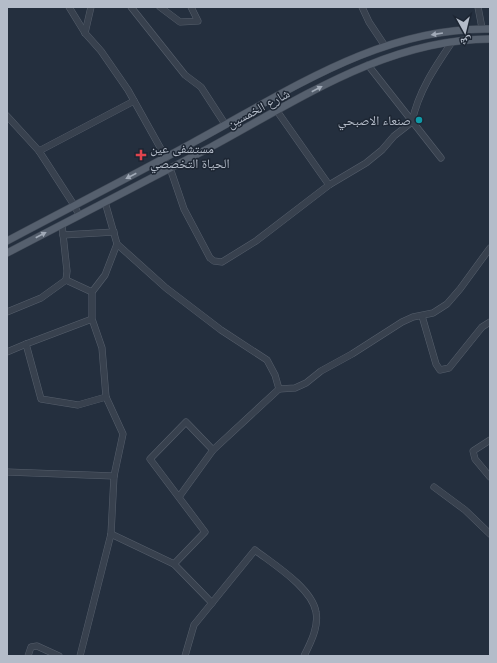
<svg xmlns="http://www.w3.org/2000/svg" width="497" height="663" font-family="'Varela Round','Noto Naskh Arabic',sans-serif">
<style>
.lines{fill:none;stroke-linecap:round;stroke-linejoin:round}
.minor-casing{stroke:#565f6c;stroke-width:7}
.major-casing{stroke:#414a57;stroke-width:8}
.minor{stroke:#38414e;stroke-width:6}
.major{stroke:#56606e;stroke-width:7}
.oneway{fill:#a1aab7}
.culture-dot{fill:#0f9aa8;stroke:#1d2633;stroke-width:1.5}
.health-dot{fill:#e0444e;stroke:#1d2633;stroke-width:1.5}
.labels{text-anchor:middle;stroke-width:3;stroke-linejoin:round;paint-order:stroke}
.street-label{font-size:13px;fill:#b4bcc9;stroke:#1d2633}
.poi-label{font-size:13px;fill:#b4bcc9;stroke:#1d2633;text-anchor:end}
</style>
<rect width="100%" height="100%" fill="#242f3e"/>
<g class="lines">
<defs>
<g id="minor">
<path d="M 69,7 L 85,33 L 101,51 L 128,90 L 166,158"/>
<path d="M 131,7 L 185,75 L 201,87 L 225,124"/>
<path d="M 160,7 L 180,22 L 198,21 L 191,7"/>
<path d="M 362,7 L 369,22 L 385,46"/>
<path d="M 478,7 L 482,28"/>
<path d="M 85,33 L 91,7"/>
<path d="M 368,65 L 441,158"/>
<path d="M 277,111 L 329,185"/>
<path d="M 7,116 L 39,151 L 74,205 L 79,215"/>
<path d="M 39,151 L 134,101"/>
<path d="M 170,168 L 184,209 L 210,258 L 214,261 L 222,262 L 256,241 L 329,185 L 366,163 L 382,150 L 394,136 L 412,122 C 418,92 435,67 452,42"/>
<path d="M 63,235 L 114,232"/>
<path d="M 117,244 L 166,288 L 221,330 L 267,360 L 275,375 L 279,389 L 213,450"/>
<path d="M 66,280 L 92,292"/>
<path d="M 7,312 L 41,298 L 66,280 L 67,271 L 62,225"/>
<path d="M 422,316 L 436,364 L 440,370 L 449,368 L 482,327 L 490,322"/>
<path d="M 92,319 L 26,344 L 41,399 L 78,405 L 106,397 L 102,348 L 92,319 L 92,292 L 105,275 L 117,244 L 105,202"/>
<path d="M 7,352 L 26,344"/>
<path d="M 279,389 L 295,388 L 306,383 L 321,371 L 352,354 L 402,322 L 413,317 L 433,313 L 447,304 L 460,289 L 490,248"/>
<path d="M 106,397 L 123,434 L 114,476 L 111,534"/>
<path d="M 490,440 L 473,451 L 475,459 L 490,477"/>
<path d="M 7,472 L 114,476"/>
<path d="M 434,487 L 465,510 L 490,534"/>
<path d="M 174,564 L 205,532 L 150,459 L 186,422 L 213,450 L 179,497"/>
<path d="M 28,656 L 31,647 L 37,646 L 59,656"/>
<path d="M 80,656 L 111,534 L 174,564 L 212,603"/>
<path d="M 185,656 L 194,625 L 255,550 C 273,564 312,588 316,612 C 319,627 310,644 304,656"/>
</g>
<g id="major">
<path d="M 7,241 C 69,208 132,176 194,142 C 287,92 380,27 490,29"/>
<path d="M 7,253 C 75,218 143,183 211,147 C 298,100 387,39 490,39"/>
</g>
</defs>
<use href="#minor" class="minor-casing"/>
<use href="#major" class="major-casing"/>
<use href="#minor" class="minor"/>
<use href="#major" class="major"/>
</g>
<defs><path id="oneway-solid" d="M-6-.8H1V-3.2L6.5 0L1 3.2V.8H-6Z"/></defs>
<g class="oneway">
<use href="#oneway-solid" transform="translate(437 34) rotate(171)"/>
<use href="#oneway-solid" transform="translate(317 89) rotate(-28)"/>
<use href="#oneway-solid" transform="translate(131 176) rotate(153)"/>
<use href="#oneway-solid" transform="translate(41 235) rotate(-28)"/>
</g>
<circle class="culture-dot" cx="419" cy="120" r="4"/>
<path class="health-dot" d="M139 149h4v4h4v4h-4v4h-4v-4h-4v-4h4z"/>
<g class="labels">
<g class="street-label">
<text transform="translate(258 108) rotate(-28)" y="5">شارع الخمسين</text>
</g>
<g class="poi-label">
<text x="411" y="125">صنعاء الاصبحي</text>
<text x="150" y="153" text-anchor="start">مستشفى عين<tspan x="150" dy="15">الحياة التخصصي</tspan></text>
</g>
</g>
<rect width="497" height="663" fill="none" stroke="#b4bcc9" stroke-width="16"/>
<g transform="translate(465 32) rotate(172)" stroke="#1d2633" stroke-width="3" paint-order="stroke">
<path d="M0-3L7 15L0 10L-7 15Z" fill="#b4bcc9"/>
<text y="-6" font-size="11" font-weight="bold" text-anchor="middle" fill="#b4bcc9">ش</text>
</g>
</svg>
